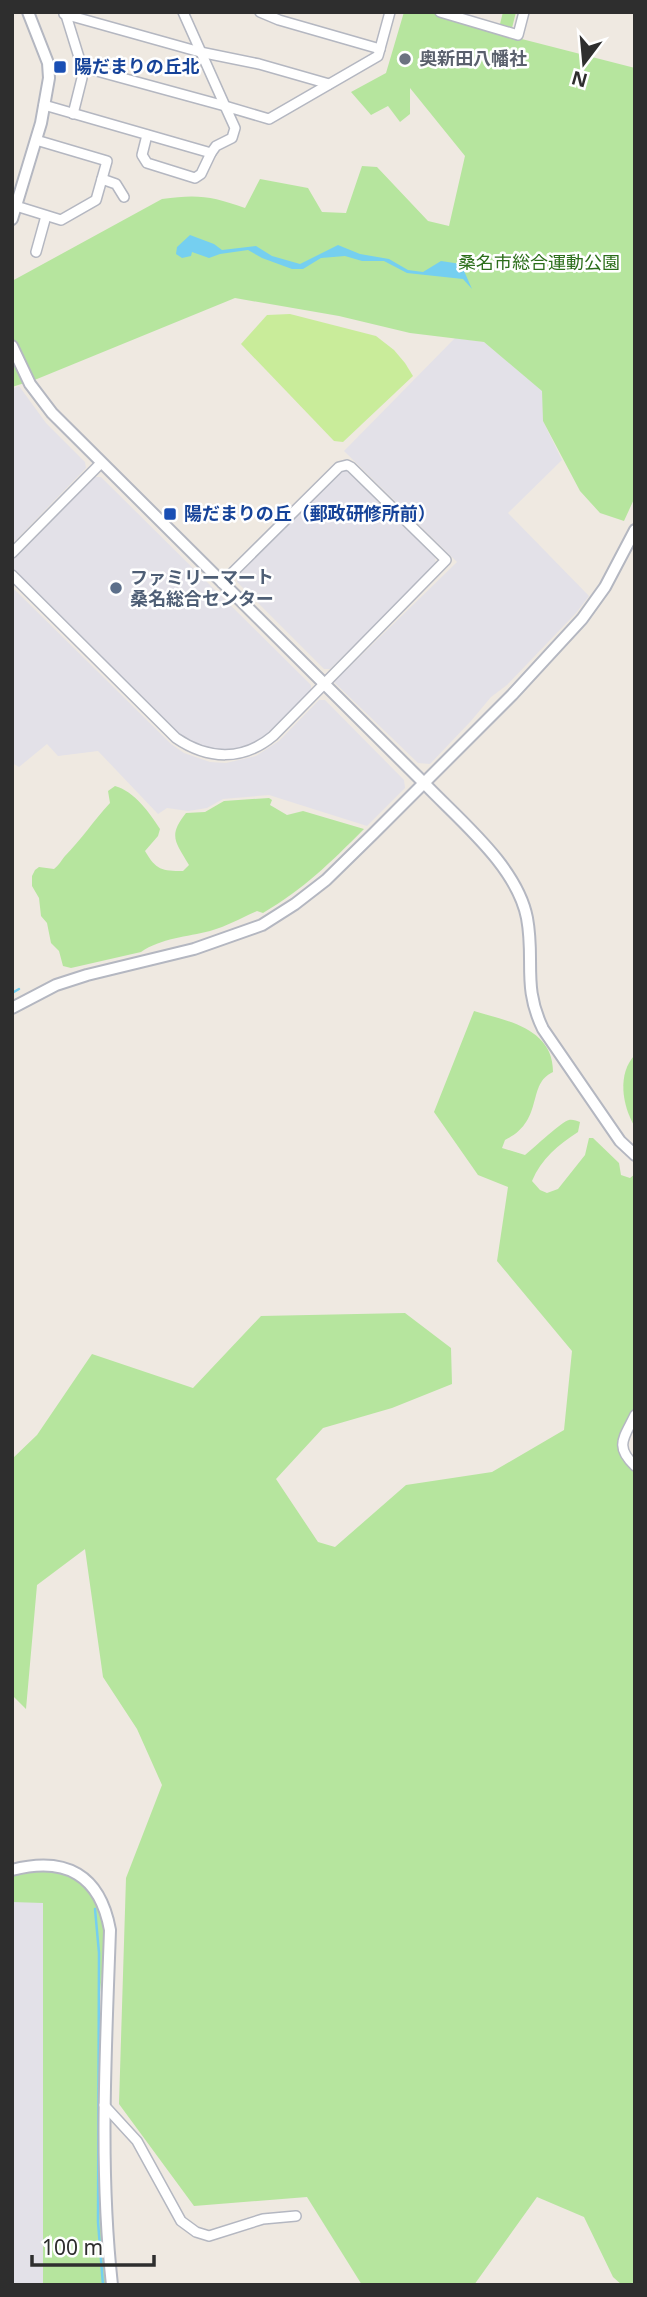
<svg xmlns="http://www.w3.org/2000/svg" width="647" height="2297" font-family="'Noto Sans','Noto Sans JP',sans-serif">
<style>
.industrial{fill:#e3e1e8}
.green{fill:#b6e59e}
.pitch{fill:#c9ec9a}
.water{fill:#75cff0}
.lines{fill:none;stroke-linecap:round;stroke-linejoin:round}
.stream{stroke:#75cff0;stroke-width:2.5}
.minor-casing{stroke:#b4b7c1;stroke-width:12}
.tertiary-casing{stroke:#b4b7c1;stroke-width:14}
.minor{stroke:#fff;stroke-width:9}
.tertiary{stroke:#fff;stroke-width:10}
.worship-dot{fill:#6b7280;stroke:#fff;stroke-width:2.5}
.transit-dot{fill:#1a4fb4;stroke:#fff;stroke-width:2.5}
.service-dot{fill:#5c6f8a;stroke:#fff;stroke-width:2.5}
.labels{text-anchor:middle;stroke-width:5;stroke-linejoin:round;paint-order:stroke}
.worship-label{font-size:18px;font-weight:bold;fill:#5b616d;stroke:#fff;text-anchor:start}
.transit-label{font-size:18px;font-weight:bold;fill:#164399;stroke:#fff;text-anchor:start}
.park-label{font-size:18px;fill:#2c6e1b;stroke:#fff}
.service-label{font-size:18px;font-weight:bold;fill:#4e5e75;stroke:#fff;text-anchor:start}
</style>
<rect width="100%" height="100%" fill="#efe9e1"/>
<g class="industrial">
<path d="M 455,338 L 484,342 L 543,391 L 543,421 L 562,460 L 508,513 L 589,596 L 576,613 L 507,685 L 491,697 L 471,721 L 430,764 L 418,763 L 334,682 L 457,562 L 344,451 Z"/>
<path d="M 19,386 L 46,423 L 85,462 L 86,468 L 12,544 L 12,389 Z"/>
<path d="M 340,470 L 347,471 L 435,557 L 436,565 L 330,669 L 324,669 L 237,582 L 237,576 Z"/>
<path d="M 95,477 L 101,477 L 311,685 L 311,691 L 261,740 L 236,750 L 226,751 L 200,747 L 178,734 L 12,569 L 12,560 Z"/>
<path d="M 12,587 L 171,744 L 184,753 L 210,762 L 226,763 L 256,756 L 279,741 L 319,700 L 325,700 L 404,780 L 405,788 L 367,826 L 269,795 L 223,799 L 207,808 L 188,811 L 167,808 L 158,814 L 98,751 L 58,756 L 47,744 L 19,767 L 12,763 Z"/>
<path d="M 12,1876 L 105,1930 L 99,2009 L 102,2248 L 106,2285 L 12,2285 Z"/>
</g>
<g class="green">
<path d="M 404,12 L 429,12 L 498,32 L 503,12 L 516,12 L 510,36 L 635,68 L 635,497 L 624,521 L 600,513 L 580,491 L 543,421 L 542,391 L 484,342 L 410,333 L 339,316 L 235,298 L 37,379 L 12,387 L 12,281 L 162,199 C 197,194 212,196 245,208 L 260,179 L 308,188 L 322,212 L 346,213 L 362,166 L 377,167 L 428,221 L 449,226 L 465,156 L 410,88 L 410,114 L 400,122 L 388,106 L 371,115 L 351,92 L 386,73 Z"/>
<path d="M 115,786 C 135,792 149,812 160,829 L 158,836 L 145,851 C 156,870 162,871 183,871 L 189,865 C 175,841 168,836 186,813 L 205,812 L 224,801 L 269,798 L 272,800 L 270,805 L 287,815 L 303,811 L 364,829 C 329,864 305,888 263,913 L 257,911 C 241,918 227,926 210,931 C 187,937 161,938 141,952 L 71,968 L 63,966 L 59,951 L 51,943 L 47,923 L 41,916 L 39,898 L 32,886 L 32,876 L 35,870 L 39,867 L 54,869 C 59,865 61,861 65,856 C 81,840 94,820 110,803 L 108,791 Z"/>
<path d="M 474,1011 C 507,1021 553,1028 553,1072 C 526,1084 545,1121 505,1140 L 502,1148 L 525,1155 C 534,1148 562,1121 569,1120 C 572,1119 577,1121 580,1122 L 578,1132 C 559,1144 541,1159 532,1181 L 540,1190 L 547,1193 L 558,1189 L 585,1155 L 589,1138 L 593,1138 L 619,1163 L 621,1175 L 630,1178 L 635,1174 L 635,1409 L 620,1442 L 635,1469 L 635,2285 L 622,2285 L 613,2277 L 584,2217 L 537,2197 L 474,2285 L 362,2285 L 307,2197 L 194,2206 L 119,2104 L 126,1878 L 162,1785 L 137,1729 L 103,1677 L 85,1549 L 37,1585 L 26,1709 L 12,1695 L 12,1459 L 37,1435 L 92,1354 L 193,1388 L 261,1316 L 405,1313 L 451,1348 L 452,1384 L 392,1408 L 323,1428 L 276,1479 L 318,1542 L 335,1547 L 406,1485 L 492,1472 L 564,1430 L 572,1351 L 497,1261 L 508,1187 L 478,1175 L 434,1112 Z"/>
<path d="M 635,1055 L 635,1127 C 622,1106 617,1073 635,1055 Z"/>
<path d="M 40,1869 C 65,1873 90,1881 99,1907 C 110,1938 100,1976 99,2008 C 97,2088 101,2168 102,2248 L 106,2285 L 43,2285 L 43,1903 L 12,1902 L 12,1876 Z"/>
</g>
<path class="pitch" d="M 290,314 L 376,336 L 394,350 L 405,363 L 413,376 L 343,442 L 334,441 L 241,344 L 267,315 Z"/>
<path class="water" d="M 190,235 L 214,244 L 222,250 L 256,246 L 272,256 L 300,264 L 338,245 L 360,254 L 389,259 L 408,270 L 423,272 L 441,261 L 461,264 L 472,289 L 463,279 L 407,273 L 384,261 L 362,261 L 345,256 L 321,258 L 303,269 L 292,269 L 262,258 L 248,250 L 220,254 L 209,258 L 192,252 L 191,256 L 182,258 L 176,254 L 177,247 Z"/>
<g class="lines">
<g class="stream">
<path d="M 12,993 L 19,989"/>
<path d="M 95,1909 L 99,1953 L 98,2222 L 103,2285"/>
</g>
<defs>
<g id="minor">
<path d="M 65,12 L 82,67 L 82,78 L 73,114"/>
<path d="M 183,12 L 225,106"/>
<path d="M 260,12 L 279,20 L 380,49"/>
<path d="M 440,12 L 518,35 L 524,12"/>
<path d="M 64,14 L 200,52 L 259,64 L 329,84"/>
<path d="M 82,67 L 225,106"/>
<path d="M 44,105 L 211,153 L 216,146 L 232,138 L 235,128 L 225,106 L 269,119 L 378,56 L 390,12"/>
<path d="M 147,135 L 142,155 L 147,163 L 195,178 L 201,174 L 211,153"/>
<path d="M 102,179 L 116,184 L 124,197"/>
<path d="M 16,206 L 61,220 L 96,200 L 107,161 L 36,140"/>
<path d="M 36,252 L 46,216"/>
<path d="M 12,553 L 101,463"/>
<path d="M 12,575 L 176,738 C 208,760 243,761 273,736 L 446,560 L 351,467 L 347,465 L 339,467 L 222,583"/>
<path d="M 635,1415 C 624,1438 614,1446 635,1466"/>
<path d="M 104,2105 L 137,2141 L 181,2221 L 196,2232 L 209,2236 L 263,2219 L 296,2216"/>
</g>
<g id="tertiary">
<path d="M 12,219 L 41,123 L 49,78 L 48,63 L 28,12"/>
<path d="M 12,346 L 30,384 L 52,413 L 424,783 C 459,820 517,866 527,918 C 535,961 522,986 543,1029 L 620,1141 L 635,1155"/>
<path d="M 12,1008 L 56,985 L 87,975 L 194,949 L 262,925 L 295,904 L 326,880 L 374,833 L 512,695 L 582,619 L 605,587 L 635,530"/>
<path d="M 12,1870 C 66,1856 100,1875 110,1930 C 106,2048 99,2167 112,2285"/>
</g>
</defs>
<use href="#minor" class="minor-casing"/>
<use href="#tertiary" class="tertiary-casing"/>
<use href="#minor" class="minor"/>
<use href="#tertiary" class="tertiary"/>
</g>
<circle class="worship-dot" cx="405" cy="59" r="7"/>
<g class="transit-dot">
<rect x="53" y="60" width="14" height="14" rx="3.5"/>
<rect x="163" y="507" width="14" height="14" rx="3.5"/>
</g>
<circle class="service-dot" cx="116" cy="588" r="7"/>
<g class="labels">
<g class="worship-label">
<text x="419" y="65">奥新田八幡社</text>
</g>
<g class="transit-label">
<text x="74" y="73">陽だまりの丘北</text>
<text x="184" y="520">陽だまりの丘（郵政研修所前）</text>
</g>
<g class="park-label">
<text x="539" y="269">桑名市総合運動公園</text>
</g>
<g class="service-label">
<text x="130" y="584">ファミリーマート<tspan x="130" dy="21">桑名総合センター</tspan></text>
</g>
</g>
<rect width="647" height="2297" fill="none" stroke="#2e2e2e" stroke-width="28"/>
<g transform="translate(584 63) rotate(196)" stroke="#ffffff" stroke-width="5" paint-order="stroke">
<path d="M0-5L12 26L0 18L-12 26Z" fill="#2e2e2e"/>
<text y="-10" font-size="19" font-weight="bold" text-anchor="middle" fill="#2e2e2e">N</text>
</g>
<path d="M32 2255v10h122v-10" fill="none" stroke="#2e2e2e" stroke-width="3.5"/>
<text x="42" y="2255" font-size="21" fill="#2e2e2e" stroke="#ffffff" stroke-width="5" paint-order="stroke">100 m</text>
</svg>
